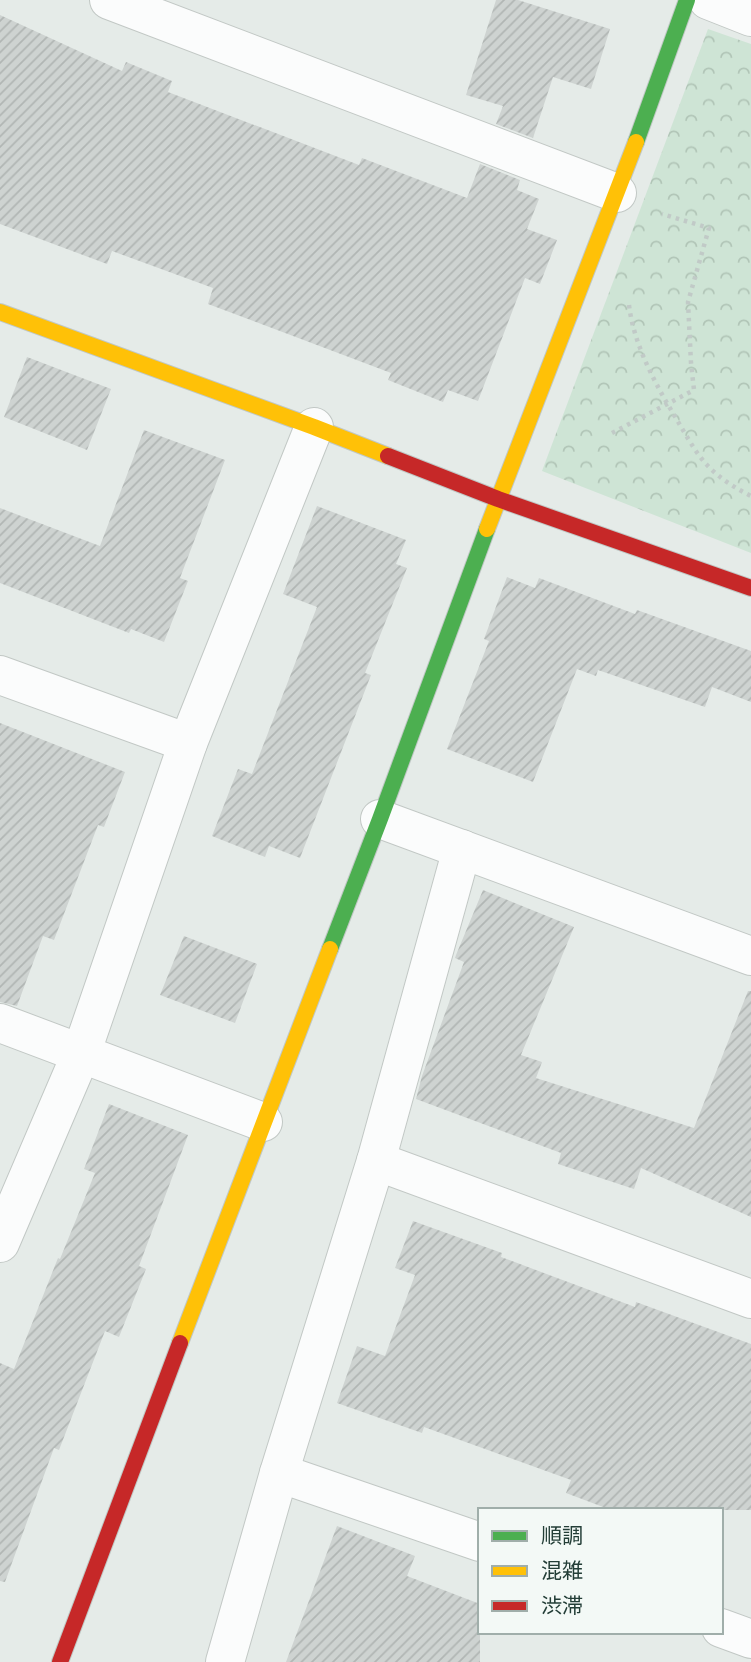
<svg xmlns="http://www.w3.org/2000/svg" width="751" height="1662" font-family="'Archivo Narrow','Noto Sans JP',sans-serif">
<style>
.park{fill:url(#park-crowns)}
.building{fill:url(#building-hatch)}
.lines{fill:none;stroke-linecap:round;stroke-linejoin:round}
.street-casing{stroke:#c2c8c5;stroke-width:40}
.fast-casing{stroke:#c0c8c5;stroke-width:18}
.slow-casing{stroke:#c0c8c5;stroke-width:18}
.jam-casing{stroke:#c0c8c5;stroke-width:18}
.path{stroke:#c1cac7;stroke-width:4.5;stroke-dasharray:3.5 5;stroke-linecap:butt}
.street{stroke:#fbfcfc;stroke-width:38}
.fast{stroke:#4caf50;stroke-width:16}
.slow{stroke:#ffc107;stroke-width:16}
.jam{stroke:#c62828;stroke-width:16}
</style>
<defs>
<pattern id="park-crowns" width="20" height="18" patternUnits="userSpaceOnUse" patternTransform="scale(1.75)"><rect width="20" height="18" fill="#cee4d5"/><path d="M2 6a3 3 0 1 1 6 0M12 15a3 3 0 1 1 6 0" fill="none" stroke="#b1c5b7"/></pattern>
<pattern id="building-hatch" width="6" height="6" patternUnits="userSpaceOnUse" patternTransform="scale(1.75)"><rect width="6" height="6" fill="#ced3d1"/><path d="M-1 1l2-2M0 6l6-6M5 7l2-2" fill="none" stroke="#b1b6b4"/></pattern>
</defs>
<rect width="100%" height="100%" fill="#e5ebe8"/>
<path class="park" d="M 708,29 L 751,44 L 751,553 L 542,471 Z"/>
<g class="building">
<path d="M 496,0 L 518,0 L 610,29 L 591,89 L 553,77 L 533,138 L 496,124 L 503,106 L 466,95 Z"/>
<path d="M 0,15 L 122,71 L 126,62 L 172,81 L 168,92 L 359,165 L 362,158 L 467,198 L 480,164 L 520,180 L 517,190 L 539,199 L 527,229 L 557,240 L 540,284 L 525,278 L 478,401 L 448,390 L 443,402 L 388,380 L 391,373 L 208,304 L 213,288 L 112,251 L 107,264 L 0,224 Z"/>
<path d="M 27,357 L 111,389 L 87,450 L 4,417 Z"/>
<path d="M 144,430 L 225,460 L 180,578 L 188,581 L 164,642 L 131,629 L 129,633 L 0,583 L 0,508 L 100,546 Z"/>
<path d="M 317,506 L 406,540 L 396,564 L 407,568 L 365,673 L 371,675 L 300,858 L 269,846 L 265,857 L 212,836 L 238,769 L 252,774 L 317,607 L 283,594 Z"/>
<path d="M 507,577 L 535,588 L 539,578 L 635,614 L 637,610 L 751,651 L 751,702 L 712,687 L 705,707 L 598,670 L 596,676 L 577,669 L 533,782 L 447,749 L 489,641 L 484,639 Z"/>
<path d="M 0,723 L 125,772 L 104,827 L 98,825 L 54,940 L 43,936 L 17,1006 L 0,1002 Z"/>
<path d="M 483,890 L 574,927 L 521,1055 L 542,1062 L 536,1078 L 694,1128 L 748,991 L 751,991 L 751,1217 L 641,1168 L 634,1189 L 558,1164 L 561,1153 L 416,1099 L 422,1076 L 464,962 L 455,958 L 456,955 Z"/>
<path d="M 184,936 L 257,964 L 235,1023 L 160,995 Z"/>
<path d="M 109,1104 L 188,1135 L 139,1266 L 146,1269 L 119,1337 L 105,1331 L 59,1450 L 54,1448 L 5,1582 L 0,1581 L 0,1363 L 14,1369 L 58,1258 L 60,1259 L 95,1173 L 84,1169 Z"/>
<path d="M 413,1221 L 502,1253 L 501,1257 L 635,1307 L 636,1302 L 751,1344 L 751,1510 L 611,1510 L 566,1493 L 571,1480 L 424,1427 L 422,1433 L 337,1403 L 357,1346 L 385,1356 L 415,1275 L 395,1268 Z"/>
<path d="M 337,1526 L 415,1556 L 407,1576 L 480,1604 L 480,1662 L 286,1662 Z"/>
</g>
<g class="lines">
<defs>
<g id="street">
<path d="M 109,0 L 617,193"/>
<path d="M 708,0 L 751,17"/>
<path d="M 0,675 L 188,743"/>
<path d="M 380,819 L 751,956"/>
<path d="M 0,1023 L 263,1122"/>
<path d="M 376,1161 L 462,849"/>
<path d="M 0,1243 L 81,1054 L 188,743 L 314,427"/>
<path d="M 279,1473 L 376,1161 L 751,1299"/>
<path d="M 721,1628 L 751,1639"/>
<path d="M 225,1662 L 279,1473 L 480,1542"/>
</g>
<g id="fast">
<path d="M 636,142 L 687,0"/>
<path d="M 330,949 L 380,819 L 487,529"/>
</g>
<g id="slow">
<path d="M 0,312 L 314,427 L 388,456"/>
<path d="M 487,529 L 636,142"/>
<path d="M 180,1343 L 330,949"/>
</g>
<g id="jam">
<path d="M 388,456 L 498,499 L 751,588"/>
<path d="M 60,1662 L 180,1343"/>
</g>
</defs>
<use href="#street" class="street-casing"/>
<use href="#fast" class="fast-casing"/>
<use href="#slow" class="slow-casing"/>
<use href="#jam" class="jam-casing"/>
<g class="path">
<path d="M 629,305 C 634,346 656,385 677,420 C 686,435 695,452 707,465 C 719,478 735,488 751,496"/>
<path d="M 612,433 L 694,390 L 691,363 L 688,302 L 709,228 L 662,214"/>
</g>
<use href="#street" class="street"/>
<use href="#fast" class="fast"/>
<use href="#slow" class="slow"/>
<use href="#jam" class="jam"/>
</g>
<rect x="478" y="1508" width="245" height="126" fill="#f3f9f6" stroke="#a0aeaa" stroke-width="2"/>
<rect x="492" y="1531" width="35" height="10" fill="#4caf50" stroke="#a0aeaa" stroke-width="2"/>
<text x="541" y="1543" font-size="21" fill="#233e37">順調</text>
<rect x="492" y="1566" width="35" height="10" fill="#ffc107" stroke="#a0aeaa" stroke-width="2"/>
<text x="541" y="1578" font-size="21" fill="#233e37">混雑</text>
<rect x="492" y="1601" width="35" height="10" fill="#c62828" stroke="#a0aeaa" stroke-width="2"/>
<text x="541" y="1613" font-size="21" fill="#233e37">渋滞</text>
</svg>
